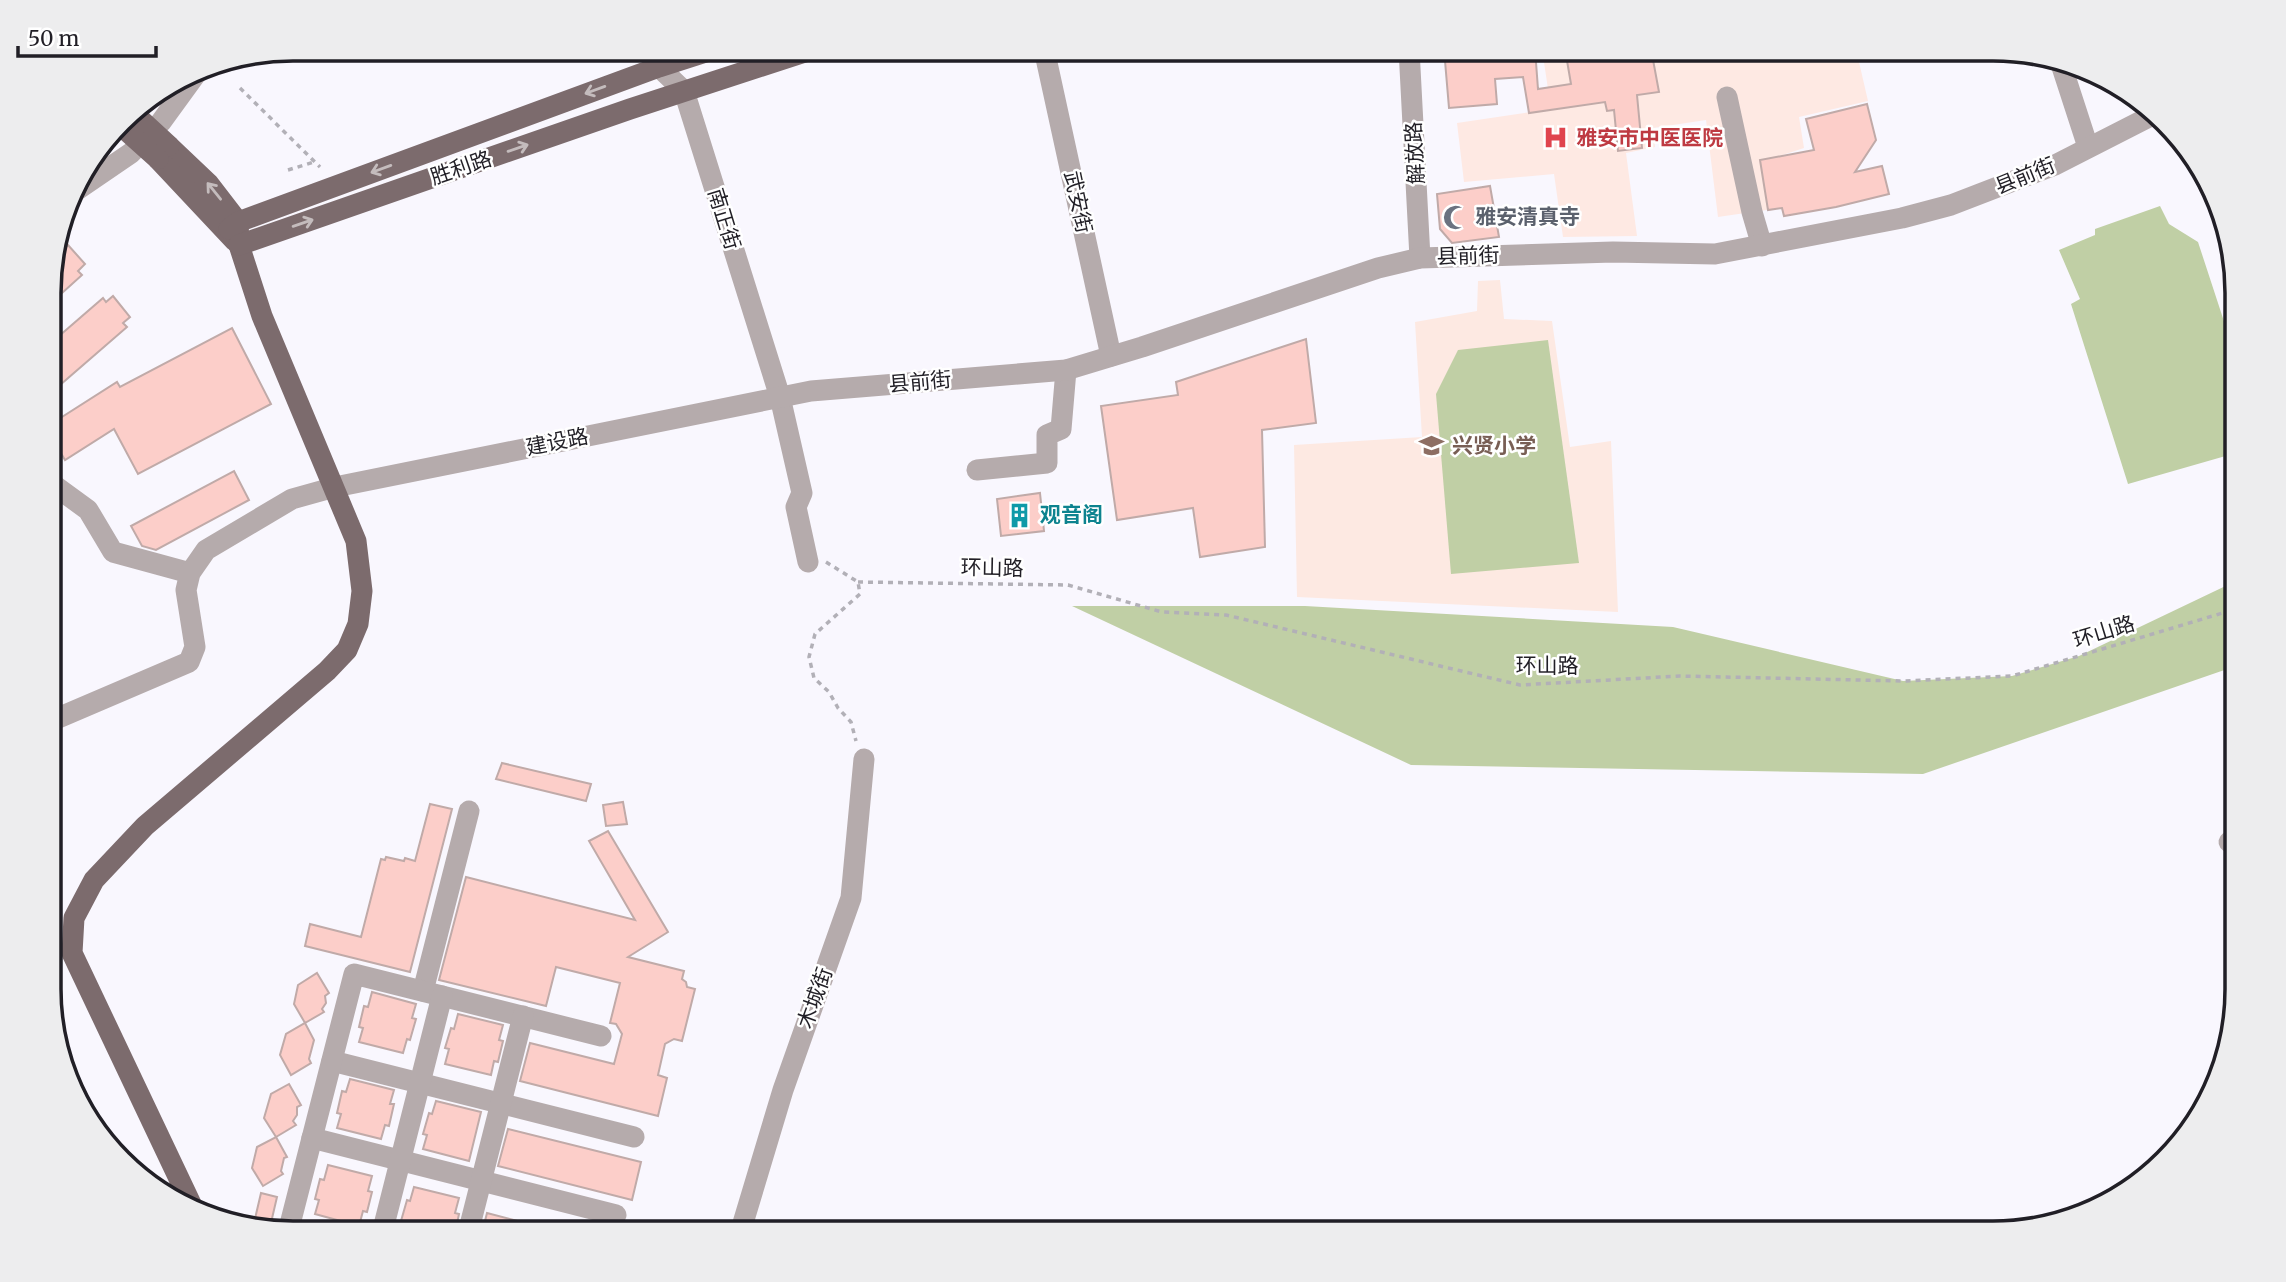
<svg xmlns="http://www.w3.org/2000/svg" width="2286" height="1282" font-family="Merriweather,'Noto Sans SC',serif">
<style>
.education{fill:#fde9e2}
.medical{fill:#fee9e3}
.green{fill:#c0cfa5}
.building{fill:#fccec9;stroke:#c0aaa8;stroke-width:2}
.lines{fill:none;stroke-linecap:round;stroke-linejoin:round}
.path{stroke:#b2b0b7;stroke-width:3.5;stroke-dasharray:5 5;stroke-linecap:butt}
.minor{stroke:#b5abac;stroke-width:21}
.major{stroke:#7c6b6d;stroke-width:21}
.major-bridge{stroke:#7c6b6d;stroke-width:21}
.oneway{stroke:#c4bcbd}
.labels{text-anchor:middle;stroke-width:5;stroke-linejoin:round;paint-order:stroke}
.health-label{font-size:21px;font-weight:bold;fill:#be3a42;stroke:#fff;text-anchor:start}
.street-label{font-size:21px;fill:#211f26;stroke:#fff}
.worship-label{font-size:21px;font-weight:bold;fill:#5b616d;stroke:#fff;text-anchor:start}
.education-label{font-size:21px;font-weight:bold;fill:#785e54;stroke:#fff;text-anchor:start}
.culture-label{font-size:21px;font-weight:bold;fill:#0d838f;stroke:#fff;text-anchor:start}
.rim{fill:none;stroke:#211f26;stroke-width:3.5}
</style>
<rect width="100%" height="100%" fill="#f9f7fe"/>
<path class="education" d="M 1500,280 L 1504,319 L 1552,321 L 1570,447 L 1611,441 L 1618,612 L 1297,597 L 1294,445 L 1422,437 L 1415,322 L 1477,311 L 1478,281 Z"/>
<path class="medical" d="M 1542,49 L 1856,49 L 1868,101 L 1799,117 L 1804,148 L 1767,160 L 1774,209 L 1752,212 L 1718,217 L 1706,120 L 1653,128 L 1655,147 L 1626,153 L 1637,236 L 1563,237 L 1554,174 L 1464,182 L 1457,123 L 1551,109 Z"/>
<g class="green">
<path d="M 2160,206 L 2169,224 L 2198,242 L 2236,358 L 2236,453 L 2128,484 L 2071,304 L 2080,299 L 2059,250 L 2095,235 L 2095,229 Z"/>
<path d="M 1548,340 L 1579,563 L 1451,574 L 1436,394 L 1458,350 Z"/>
<path d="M 2236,581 L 2236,666 L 1923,774 L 1411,765 L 1072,606 L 1305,606 L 1673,627 L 1903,681 L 2012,676 L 2079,656 Z"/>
</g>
<g class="building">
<path d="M 1444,49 L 1535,49 L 1538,89 L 1571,84 L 1565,49 L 1651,49 L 1659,92 L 1637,95 L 1642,148 L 1618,151 L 1614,110 L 1607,111 L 1605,102 L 1529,113 L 1523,77 L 1495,79 L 1497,104 L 1449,108 Z"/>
<path d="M 1867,104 L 1876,140 L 1855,172 L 1882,166 L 1889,194 L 1836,207 L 1784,216 L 1782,208 L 1768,210 L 1760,160 L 1814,150 L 1806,119 Z"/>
<path d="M 1490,186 L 1499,237 L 1452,243 L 1440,229 L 1437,194 Z"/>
<path d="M 68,245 L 85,264 L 78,271 L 82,275 L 51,303 L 51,262 Z"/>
<path d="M 113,296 L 130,317 L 123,323 L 127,327 L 60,385 L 51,374 L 51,343 L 103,298 L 106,302 Z"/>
<path d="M 232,328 L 271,404 L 138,474 L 114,429 L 65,460 L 62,455 L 51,462 L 51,424 L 117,382 L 120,387 Z"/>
<path d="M 1306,339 L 1316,423 L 1262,430 L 1265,547 L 1200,557 L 1193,508 L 1117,520 L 1101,406 L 1178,395 L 1176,382 Z"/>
<path d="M 234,471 L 249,500 L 156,550 L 142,546 L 131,526 Z"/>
<path d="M 1040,493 L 1044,531 L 1001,536 L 997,499 Z"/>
<path d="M 502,763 L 591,784 L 586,801 L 496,779 Z"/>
<path d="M 623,802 L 627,824 L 606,826 L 603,805 Z"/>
<path d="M 430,804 L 452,809 L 410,972 L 305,946 L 310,924 L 361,937 L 381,859 L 385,860 L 386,857 L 404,861 L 405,858 L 415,861 Z"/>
<path d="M 608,831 L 668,932 L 628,957 L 684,971 L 682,979 L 686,982 L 687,987 L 695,989 L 682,1041 L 674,1039 L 665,1044 L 658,1075 L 667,1078 L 658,1116 L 520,1081 L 530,1043 L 614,1064 L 622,1034 L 616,1024 L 610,1023 L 620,983 L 556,967 L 546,1006 L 439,980 L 466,877 L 635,920 L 589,841 Z"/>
<path d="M 317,973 L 329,993 L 325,996 L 326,1003 L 322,1009 L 324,1012 L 305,1023 L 294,1004 L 298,985 Z"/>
<path d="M 372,992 L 416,1004 L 412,1018 L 416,1019 L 410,1040 L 407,1039 L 403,1053 L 359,1042 L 363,1028 L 359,1027 L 364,1006 L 368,1007 Z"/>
<path d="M 458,1014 L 503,1025 L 499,1040 L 503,1041 L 498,1062 L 494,1061 L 491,1075 L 445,1064 L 449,1049 L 445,1048 L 451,1028 L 454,1029 Z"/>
<path d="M 305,1023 L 314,1040 L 309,1059 L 311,1063 L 291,1075 L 280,1055 L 286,1034 Z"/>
<path d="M 350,1079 L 394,1090 L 390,1104 L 394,1104 L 389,1126 L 385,1125 L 381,1139 L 337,1128 L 341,1114 L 337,1113 L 342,1091 L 346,1092 Z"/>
<path d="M 289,1084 L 301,1105 L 297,1107 L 297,1115 L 293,1121 L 296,1125 L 276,1137 L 264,1118 L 271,1094 Z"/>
<path d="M 436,1101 L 481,1112 L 469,1161 L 423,1149 L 427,1135 L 423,1134 L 429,1113 L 432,1114 Z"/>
<path d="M 508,1129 L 641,1162 L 632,1200 L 498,1166 Z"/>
<path d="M 276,1137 L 287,1157 L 284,1158 L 281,1171 L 283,1174 L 263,1186 L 252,1168 L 257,1147 Z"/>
<path d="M 328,1165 L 372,1176 L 368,1191 L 372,1192 L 367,1212 L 363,1211 L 359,1226 L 315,1214 L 319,1200 L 315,1199 L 320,1179 L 324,1180 Z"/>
<path d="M 414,1187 L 459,1198 L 455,1213 L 459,1214 L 455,1233 L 402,1233 L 405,1221 L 401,1221 L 407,1200 L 410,1201 Z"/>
<path d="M 261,1193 L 277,1197 L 270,1227 L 254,1223 Z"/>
<path d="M 487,1213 L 545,1228 L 544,1233 L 482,1233 Z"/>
</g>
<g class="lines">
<g class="path">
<path d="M 240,88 L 320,167"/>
<path d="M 288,170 L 314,162"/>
<path d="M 826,562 L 858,582 L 860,594 L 815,634 L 809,657 L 814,678 L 829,692 L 838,708 L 851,722 L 856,741"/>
<path d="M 858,582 L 1068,585 L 1162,612 L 1226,615 L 1520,685 L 1680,676 L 1903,681 L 2012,676 L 2236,609"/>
</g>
<g class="minor">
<path d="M 653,49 L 659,67 L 684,91 L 780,397 L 802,493 L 796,507 L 808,562"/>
<path d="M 1044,49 L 1111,356"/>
<path d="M 1409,49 L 1420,258"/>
<path d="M 2062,67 L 2088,147"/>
<path d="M 1727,97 L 1752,212 L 1762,246"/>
<path d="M 71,194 L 131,153 L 161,122 L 201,67"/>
<path d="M 977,470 L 1047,463 L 1047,435 L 1061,429 L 1066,370"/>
<path d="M 51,483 L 88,510 L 113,552 L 190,573"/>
<path d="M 51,721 L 189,662 L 195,647 L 186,590 L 190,573 L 206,550 L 292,499 L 335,487 L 811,391 L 1066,370 L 1142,347 L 1378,268 L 1420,258 L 1613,252 L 1715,254 L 1902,218 L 1951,205 L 2055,165 L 2151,116"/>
<path d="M 2229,842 L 2236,837"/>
<path d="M 423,991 L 469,811"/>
<path d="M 332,1061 L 634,1137"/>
<path d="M 312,1138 L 616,1215"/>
<path d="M 288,1232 L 354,974 L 601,1036"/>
<path d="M 382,1233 L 442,996"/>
<path d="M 468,1233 L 523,1016"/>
<path d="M 740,1233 L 783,1090 L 851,898 L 864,759"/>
</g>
<g class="major">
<path d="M 169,146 L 208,183 L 238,222 L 239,245 L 262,316 L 356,541 L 362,591 L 358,624 L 347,650 L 327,671 L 145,826 L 94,880 L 74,918 L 72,953 L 192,1206"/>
<path d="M 158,159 L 235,241"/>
<path d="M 229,229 L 238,222 L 659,67 L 715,49"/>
<path d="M 239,245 L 630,109 L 814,49"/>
</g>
<g class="major-bridge">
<path d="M 131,111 L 169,146"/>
<path d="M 120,125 L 158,159"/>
</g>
</g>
<defs><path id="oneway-shaft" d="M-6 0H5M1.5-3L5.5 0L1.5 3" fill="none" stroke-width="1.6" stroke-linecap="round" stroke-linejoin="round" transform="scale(1.75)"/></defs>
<g class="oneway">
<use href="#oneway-shaft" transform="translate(595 90) rotate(160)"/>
<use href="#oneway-shaft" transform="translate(518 148) rotate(-19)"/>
<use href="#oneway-shaft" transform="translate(381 169) rotate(160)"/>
<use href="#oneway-shaft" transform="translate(214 191) rotate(-129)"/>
<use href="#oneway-shaft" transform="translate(303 223) rotate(-19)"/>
</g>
<defs>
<symbol id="hospital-bare" viewBox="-9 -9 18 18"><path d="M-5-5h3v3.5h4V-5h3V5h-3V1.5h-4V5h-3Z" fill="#e0444e" stroke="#fff" stroke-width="2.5" paint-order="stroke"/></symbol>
<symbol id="mosque-bare" viewBox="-9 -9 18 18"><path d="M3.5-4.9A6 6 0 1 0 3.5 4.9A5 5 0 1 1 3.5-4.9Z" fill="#6b7280" stroke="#fff" stroke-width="2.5" paint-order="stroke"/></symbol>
<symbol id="school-bare" viewBox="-9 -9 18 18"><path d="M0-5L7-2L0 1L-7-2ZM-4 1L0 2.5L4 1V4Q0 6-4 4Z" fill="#8d6e63" stroke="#fff" stroke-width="2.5" paint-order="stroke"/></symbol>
<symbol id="building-bare" viewBox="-9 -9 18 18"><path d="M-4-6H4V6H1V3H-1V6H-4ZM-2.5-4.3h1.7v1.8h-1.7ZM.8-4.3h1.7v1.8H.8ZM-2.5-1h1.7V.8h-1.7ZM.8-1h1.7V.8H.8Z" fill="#0f9aa8" stroke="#fff" stroke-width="2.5" paint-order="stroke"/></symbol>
</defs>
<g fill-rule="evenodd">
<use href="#hospital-bare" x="1538" y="120" width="35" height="35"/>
<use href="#mosque-bare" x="1438" y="200" width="35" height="35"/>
<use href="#school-bare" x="1414" y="428" width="35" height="35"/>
<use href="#building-bare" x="1002" y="498" width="35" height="35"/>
</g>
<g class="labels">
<g class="health-label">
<text x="1576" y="145">雅安市中医医院</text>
</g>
<g class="street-label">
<text transform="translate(1415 153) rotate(-93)" y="7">解放路</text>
<text transform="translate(461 168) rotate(-19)" y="7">胜利路</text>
<text transform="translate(2025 176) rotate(-22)" y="7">县前街</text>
<text transform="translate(1078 202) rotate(78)" y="7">武安街</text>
<text transform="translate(724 219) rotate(73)" y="7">南正街</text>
<text transform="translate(1468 256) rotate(-2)" y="7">县前街</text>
<text transform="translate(920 382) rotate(-5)" y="7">县前街</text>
<text transform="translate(557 442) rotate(-11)" y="7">建设路</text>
<text transform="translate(992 568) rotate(1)" y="7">环山路</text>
<text transform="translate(2104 632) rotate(-17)" y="7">环山路</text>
<text x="1547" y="673">环山路</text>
<text transform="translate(815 998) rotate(-70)" y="7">木城街</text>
</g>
<g class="worship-label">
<text x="1475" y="224">雅安清真寺</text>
</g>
<g class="education-label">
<text x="1452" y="453">兴贤小学</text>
</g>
<g class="culture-label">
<text x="1040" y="522">观音阁</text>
</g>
</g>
<path d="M0 0H2286V1282H0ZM293 61H1993A232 232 0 0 1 2225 293V989A232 232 0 0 1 1993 1221H293A232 232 0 0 1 61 989V293A232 232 0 0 1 293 61Z" fill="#ededee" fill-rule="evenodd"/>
<path class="rim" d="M293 61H1993A232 232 0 0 1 2225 293V989A232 232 0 0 1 1993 1221H293A232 232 0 0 1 61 989V293A232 232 0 0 1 293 61Z"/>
<path d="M18 46v10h138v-10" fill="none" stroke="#211f26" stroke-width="3.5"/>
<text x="28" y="46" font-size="21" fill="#211f26" stroke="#ffffff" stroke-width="5" paint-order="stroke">50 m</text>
</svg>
